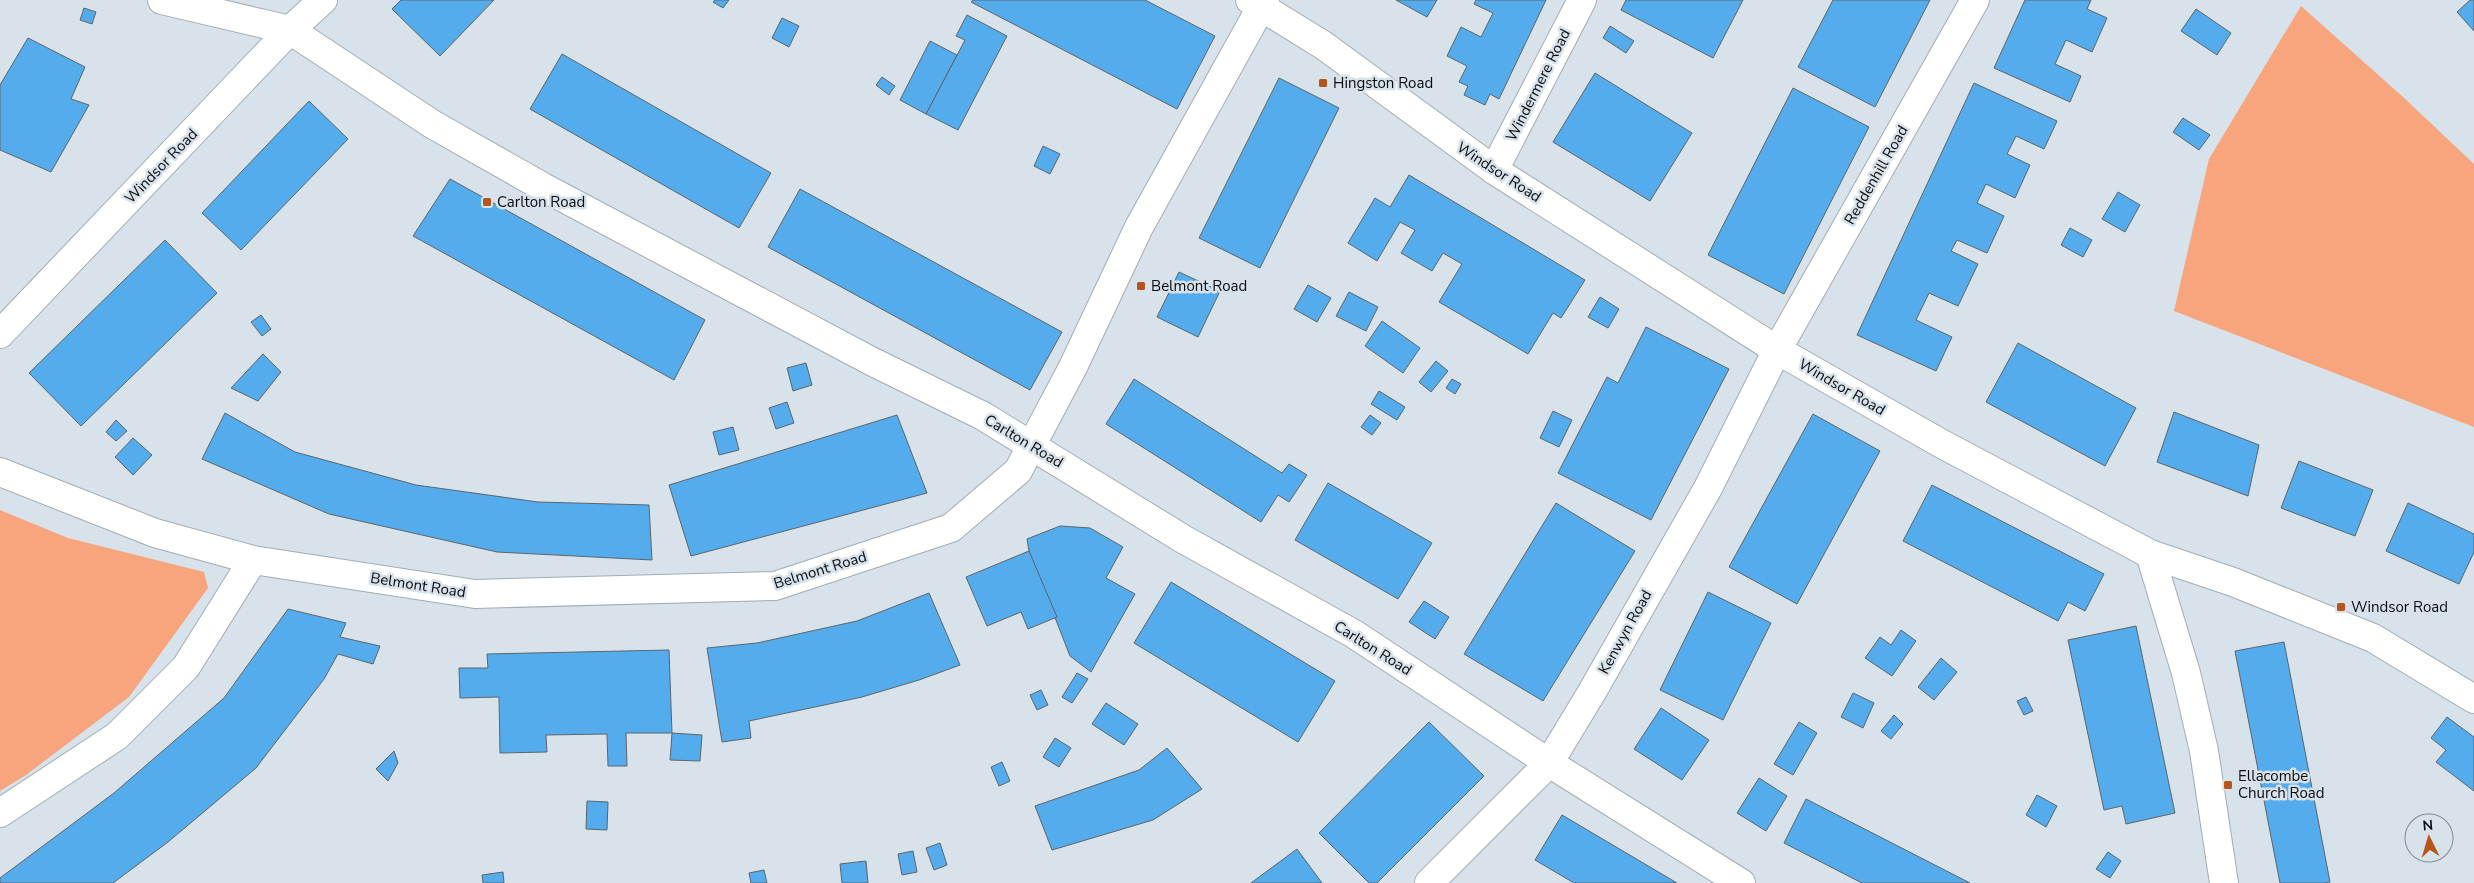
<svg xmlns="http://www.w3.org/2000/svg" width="2474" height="883" font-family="'Nunito Sans',sans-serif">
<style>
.green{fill:#f8a47d}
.building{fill:#55aced;stroke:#5c656c}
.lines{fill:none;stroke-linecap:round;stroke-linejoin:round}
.street-casing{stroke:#a2acb4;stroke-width:30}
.secondary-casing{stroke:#a2acb4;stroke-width:30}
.street{stroke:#fff;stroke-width:28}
.secondary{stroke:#fff;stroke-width:28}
.poi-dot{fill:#b7541c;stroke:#d7e2ea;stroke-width:2}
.labels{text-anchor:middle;stroke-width:5;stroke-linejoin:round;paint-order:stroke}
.poi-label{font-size:15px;fill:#090c0f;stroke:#d7e2ea;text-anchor:start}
.street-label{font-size:15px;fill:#090c0f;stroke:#d7e2ea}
</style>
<rect width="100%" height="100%" fill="#d7e2ea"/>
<g class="green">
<path d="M 2301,6 L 2403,97 L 2474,164 L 2474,427 L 2174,311 L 2209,159 Z"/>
<path d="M 0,510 L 68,538 L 204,572 L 208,588 L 129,697 L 26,775 L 0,791 Z"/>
</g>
<g class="building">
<path d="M 401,0 L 494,0 L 440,56 L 392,9 Z"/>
<path d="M 715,0 L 729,0 L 723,8 L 713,2 Z"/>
<path d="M 973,0 L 1145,0 L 1215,36 L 1177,109 L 971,2 Z"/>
<path d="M 1396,0 L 1437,0 L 1427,17 Z"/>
<path d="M 1476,0 L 1546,0 L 1499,99 L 1490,94 L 1485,105 L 1464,95 L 1468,86 L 1459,82 L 1467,66 L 1447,56 L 1461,27 L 1481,37 L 1493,13 L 1474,4 Z"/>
<path d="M 1626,0 L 1743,0 L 1713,58 L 1621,10 Z"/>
<path d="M 1833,0 L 1930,0 L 1875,107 L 1798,67 Z"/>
<path d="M 2025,0 L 2091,0 L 2087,9 L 2107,18 L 2092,52 L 2066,40 L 2055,64 L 2081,76 L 2070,102 L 1994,68 Z"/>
<path d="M 2470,0 L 2474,0 L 2474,31 L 2457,12 Z"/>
<path d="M 84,8 L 96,12 L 92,24 L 80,20 Z"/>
<path d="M 2196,9 L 2231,33 L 2217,55 L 2181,31 Z"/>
<path d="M 967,15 L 1007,36 L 958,130 L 926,114 L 965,40 L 956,36 Z"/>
<path d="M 782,18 L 799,26 L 789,47 L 772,38 Z"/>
<path d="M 1610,26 L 1634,41 L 1626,53 L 1603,38 Z"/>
<path d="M 28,38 L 85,67 L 71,99 L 89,105 L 51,172 L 0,150 L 0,85 Z"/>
<path d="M 930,41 L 957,55 L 926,114 L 900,100 Z"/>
<path d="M 562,54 L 771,173 L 739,228 L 530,109 Z"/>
<path d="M 1595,73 L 1692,133 L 1650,201 L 1553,142 Z"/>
<path d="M 882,77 L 895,86 L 889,95 L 876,85 Z"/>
<path d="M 1279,78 L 1339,108 L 1260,268 L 1199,238 Z"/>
<path d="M 1974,83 L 2057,121 L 2044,149 L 2016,136 L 2007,154 L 2030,165 L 2015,198 L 1986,184 L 1977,203 L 2004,216 L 1987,253 L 1957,240 L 1951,251 L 1978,264 L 1958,306 L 1929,293 L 1916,320 L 1952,337 L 1936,371 L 1857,335 Z"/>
<path d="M 1793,88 L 1869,127 L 1784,294 L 1708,255 Z"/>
<path d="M 309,101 L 348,139 L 241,250 L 202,213 Z"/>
<path d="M 2183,118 L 2210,135 L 2199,150 L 2173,132 Z"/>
<path d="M 1043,146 L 1060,154 L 1050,174 L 1034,166 Z"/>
<path d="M 1409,175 L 1585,280 L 1561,318 L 1553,313 L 1528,354 L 1439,302 L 1462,264 L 1443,253 L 1432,271 L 1401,253 L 1415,230 L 1400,222 L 1377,261 L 1348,243 L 1375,198 L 1390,207 Z"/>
<path d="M 450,179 L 705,320 L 674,380 L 413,236 Z"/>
<path d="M 800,189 L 1062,332 L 1030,390 L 768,247 Z"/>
<path d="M 2118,192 L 2140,205 L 2125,232 L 2102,219 Z"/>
<path d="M 2070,228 L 2092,240 L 2083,257 L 2061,245 Z"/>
<path d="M 165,240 L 217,293 L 81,426 L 29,373 Z"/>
<path d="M 1179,272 L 1220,291 L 1198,337 L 1157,317 Z"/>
<path d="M 1308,285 L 1331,298 L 1317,322 L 1294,309 Z"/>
<path d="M 1349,292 L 1378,307 L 1366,331 L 1336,316 Z"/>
<path d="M 1600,297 L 1619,309 L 1608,328 L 1588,317 Z"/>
<path d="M 261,315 L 271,329 L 262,336 L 251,322 Z"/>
<path d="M 1382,321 L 1420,348 L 1403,373 L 1365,346 Z"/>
<path d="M 1646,327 L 1729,369 L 1651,520 L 1558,473 L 1607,377 L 1618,383 Z"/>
<path d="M 2018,343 L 2136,408 L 2105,466 L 1986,402 Z"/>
<path d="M 263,354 L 281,372 L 258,401 L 231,388 Z"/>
<path d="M 1436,361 L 1448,371 L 1431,392 L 1419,382 Z"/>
<path d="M 806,363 L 812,385 L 793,391 L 787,368 Z"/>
<path d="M 1134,379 L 1282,473 L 1289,464 L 1307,475 L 1289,502 L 1278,495 L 1261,522 L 1106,424 Z"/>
<path d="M 1452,379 L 1461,384 L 1455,394 L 1446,388 Z"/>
<path d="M 1379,391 L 1405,407 L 1397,420 L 1371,404 Z"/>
<path d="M 787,402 L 794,423 L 776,429 L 769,408 Z"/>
<path d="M 1553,411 L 1572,420 L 1559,447 L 1540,438 Z"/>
<path d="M 2174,412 L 2259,445 L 2248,496 L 2157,462 Z"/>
<path d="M 225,413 L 295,452 L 416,485 L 538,502 L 649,505 L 652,560 L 497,552 L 329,514 L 202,459 Z"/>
<path d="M 1813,414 L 1880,451 L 1797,604 L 1729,567 Z"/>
<path d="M 897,415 L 927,493 L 691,556 L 669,485 Z"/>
<path d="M 1370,415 L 1381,423 L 1372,435 L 1361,427 Z"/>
<path d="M 116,420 L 127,431 L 116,441 L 106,432 Z"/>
<path d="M 733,427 L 739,450 L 719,455 L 713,432 Z"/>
<path d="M 133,438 L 152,455 L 133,475 L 115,457 Z"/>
<path d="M 2299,461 L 2373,490 L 2355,536 L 2281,508 Z"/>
<path d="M 1328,483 L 1432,543 L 1398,599 L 1295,540 Z"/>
<path d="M 1932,485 L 2104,574 L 2085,611 L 2068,602 L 2058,621 L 1903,541 Z"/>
<path d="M 1556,503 L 1635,551 L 1543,701 L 1464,654 Z"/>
<path d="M 2408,503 L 2474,534 L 2474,552 L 2459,584 L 2386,551 Z"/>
<path d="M 1060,526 L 1090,528 L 1123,547 L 1106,578 L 1135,594 L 1091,672 L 1070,656 L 1029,551 L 1027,539 Z"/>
<path d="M 1029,551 L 1057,617 L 1028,629 L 1021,612 L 987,626 L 966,577 Z"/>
<path d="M 1171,582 L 1335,681 L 1298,742 L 1134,643 Z"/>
<path d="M 1708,592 L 1771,623 L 1723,720 L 1660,690 Z"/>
<path d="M 929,593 L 960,665 L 919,680 L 862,697 L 749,721 L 751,738 L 722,742 L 707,648 L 757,643 L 857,621 Z"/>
<path d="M 1424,601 L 1449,617 L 1435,639 L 1409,622 Z"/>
<path d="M 288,609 L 346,623 L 340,637 L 380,646 L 373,664 L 338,654 L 324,679 L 256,768 L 168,842 L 113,883 L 0,883 L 0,878 L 114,793 L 224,698 Z"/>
<path d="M 2136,626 L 2175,813 L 2126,824 L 2122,806 L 2104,810 L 2068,640 Z"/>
<path d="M 1901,630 L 1916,641 L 1892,676 L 1865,658 L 1880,637 L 1891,645 Z"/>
<path d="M 2284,642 L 2330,882 L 2324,883 L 2280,883 L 2235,651 Z"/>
<path d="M 669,650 L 672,733 L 626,733 L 627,766 L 608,766 L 607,734 L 546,735 L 547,752 L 500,753 L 499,697 L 460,698 L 459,668 L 488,668 L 487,654 Z"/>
<path d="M 1941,658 L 1957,672 L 1934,700 L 1918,687 Z"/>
<path d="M 1077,673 L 1088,679 L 1072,703 L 1062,697 Z"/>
<path d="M 1041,690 L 1048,705 L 1037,710 L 1030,695 Z"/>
<path d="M 1853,693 L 1874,703 L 1863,728 L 1841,717 Z"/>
<path d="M 2026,697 L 2033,711 L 2024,715 L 2017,701 Z"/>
<path d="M 1106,703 L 1138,724 L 1124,745 L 1092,724 Z"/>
<path d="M 1661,708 L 1709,740 L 1682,780 L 1634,749 Z"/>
<path d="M 1894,715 L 1903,724 L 1891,739 L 1881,731 Z"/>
<path d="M 2447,717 L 2474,737 L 2474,791 L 2436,762 L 2446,750 L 2431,738 Z"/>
<path d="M 1429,722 L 1484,776 L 1377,883 L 1369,883 L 1319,833 Z"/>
<path d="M 1799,722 L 1817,733 L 1793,775 L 1774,764 Z"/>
<path d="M 672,733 L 702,735 L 700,761 L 670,760 Z"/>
<path d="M 1055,738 L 1071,748 L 1059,767 L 1043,757 Z"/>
<path d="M 1167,748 L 1202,789 L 1153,820 L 1052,850 L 1035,806 L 1139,770 Z"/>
<path d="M 394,751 L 398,763 L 388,781 L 376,769 Z"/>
<path d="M 1002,762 L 1010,781 L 999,786 L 991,767 Z"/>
<path d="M 1759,778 L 1787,796 L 1766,831 L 1737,813 Z"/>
<path d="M 2037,795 L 2057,806 L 2046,827 L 2026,815 Z"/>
<path d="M 1806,799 L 1970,883 L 1862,883 L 1784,843 Z"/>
<path d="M 587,801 L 608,802 L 607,830 L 586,829 Z"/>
<path d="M 1562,815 L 1677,883 L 1574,883 L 1535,860 Z"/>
<path d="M 940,843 L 947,865 L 934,870 L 926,848 Z"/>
<path d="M 1297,849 L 1322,883 L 1251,883 Z"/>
<path d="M 913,851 L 917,872 L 902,875 L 898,854 Z"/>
<path d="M 2108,852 L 2121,861 L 2110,878 L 2096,869 Z"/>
<path d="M 866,861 L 868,883 L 842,883 L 840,864 Z"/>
<path d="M 764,870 L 767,883 L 751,883 L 749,873 Z"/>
<path d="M 503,872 L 504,883 L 483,883 L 482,875 Z"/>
</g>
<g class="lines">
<defs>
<g id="street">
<path d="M 162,0 L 290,30 L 432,124 L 543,187 L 871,361 L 983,416 L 1183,539 L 1354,634 L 1549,763 L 1741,883"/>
<path d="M 1494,170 L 1582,0"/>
<path d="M 0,472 L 155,533 L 253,560 L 475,594 L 775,586 L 951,528 L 1018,471 L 1073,367 L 1139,227 L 1265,0"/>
<path d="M 0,813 L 117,736 L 186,667 L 253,560"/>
<path d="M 1429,883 L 1549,763 L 1592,692 L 1708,488 L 1777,350"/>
</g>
<g id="secondary">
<path d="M 1250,0 L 1323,45 L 1494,170 L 1777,350 L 1942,444 L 2150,554 L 2233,582 L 2373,638 L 2474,699"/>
<path d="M 0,334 L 290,30 L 323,0"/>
<path d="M 1777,350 L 1975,0"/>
<path d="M 2150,554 L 2186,673 L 2204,751 L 2224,883"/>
</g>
</defs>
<use href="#street" class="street-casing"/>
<use href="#secondary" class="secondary-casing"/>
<use href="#street" class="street"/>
<use href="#secondary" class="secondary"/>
</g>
<g class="poi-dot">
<rect x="1318" y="78" width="10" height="10" rx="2.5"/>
<rect x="482" y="197" width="10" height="10" rx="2.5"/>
<rect x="1136" y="281" width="10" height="10" rx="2.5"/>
<rect x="2336" y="602" width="10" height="10" rx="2.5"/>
<rect x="2223" y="780" width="10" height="10" rx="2.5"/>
</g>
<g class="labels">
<g class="poi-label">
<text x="1333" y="88">Hingston Road</text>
<text x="497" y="207">Carlton Road</text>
<text x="1151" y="291">Belmont Road</text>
<text x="2351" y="612">Windsor Road</text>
<text x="2238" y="781">Ellacombe<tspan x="2238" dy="17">Church Road</tspan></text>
</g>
<g class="street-label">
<text transform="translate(1538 85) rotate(-63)" y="5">Windermere Road</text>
<text transform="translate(161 166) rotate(-46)" y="5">Windsor Road</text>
<text transform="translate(1499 172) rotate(33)" y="5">Windsor Road</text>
<text transform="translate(1876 175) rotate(-60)" y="5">Reddenhill Road</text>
<text transform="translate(1842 387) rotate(30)" y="5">Windsor Road</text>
<text transform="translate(1024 441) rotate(31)" y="5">Carlton Road</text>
<text transform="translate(820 570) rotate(-17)" y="5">Belmont Road</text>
<text transform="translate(418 585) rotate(9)" y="5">Belmont Road</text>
<text transform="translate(1625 632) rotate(-61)" y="5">Kenwyn Road</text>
<text transform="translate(1373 648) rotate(32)" y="5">Carlton Road</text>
</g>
</g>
<g transform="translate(2429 838) rotate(355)"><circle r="24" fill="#d7e2ea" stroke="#858c92"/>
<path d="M0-4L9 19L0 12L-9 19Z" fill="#b7541c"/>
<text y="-8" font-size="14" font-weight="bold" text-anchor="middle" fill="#090c0f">N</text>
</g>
</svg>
